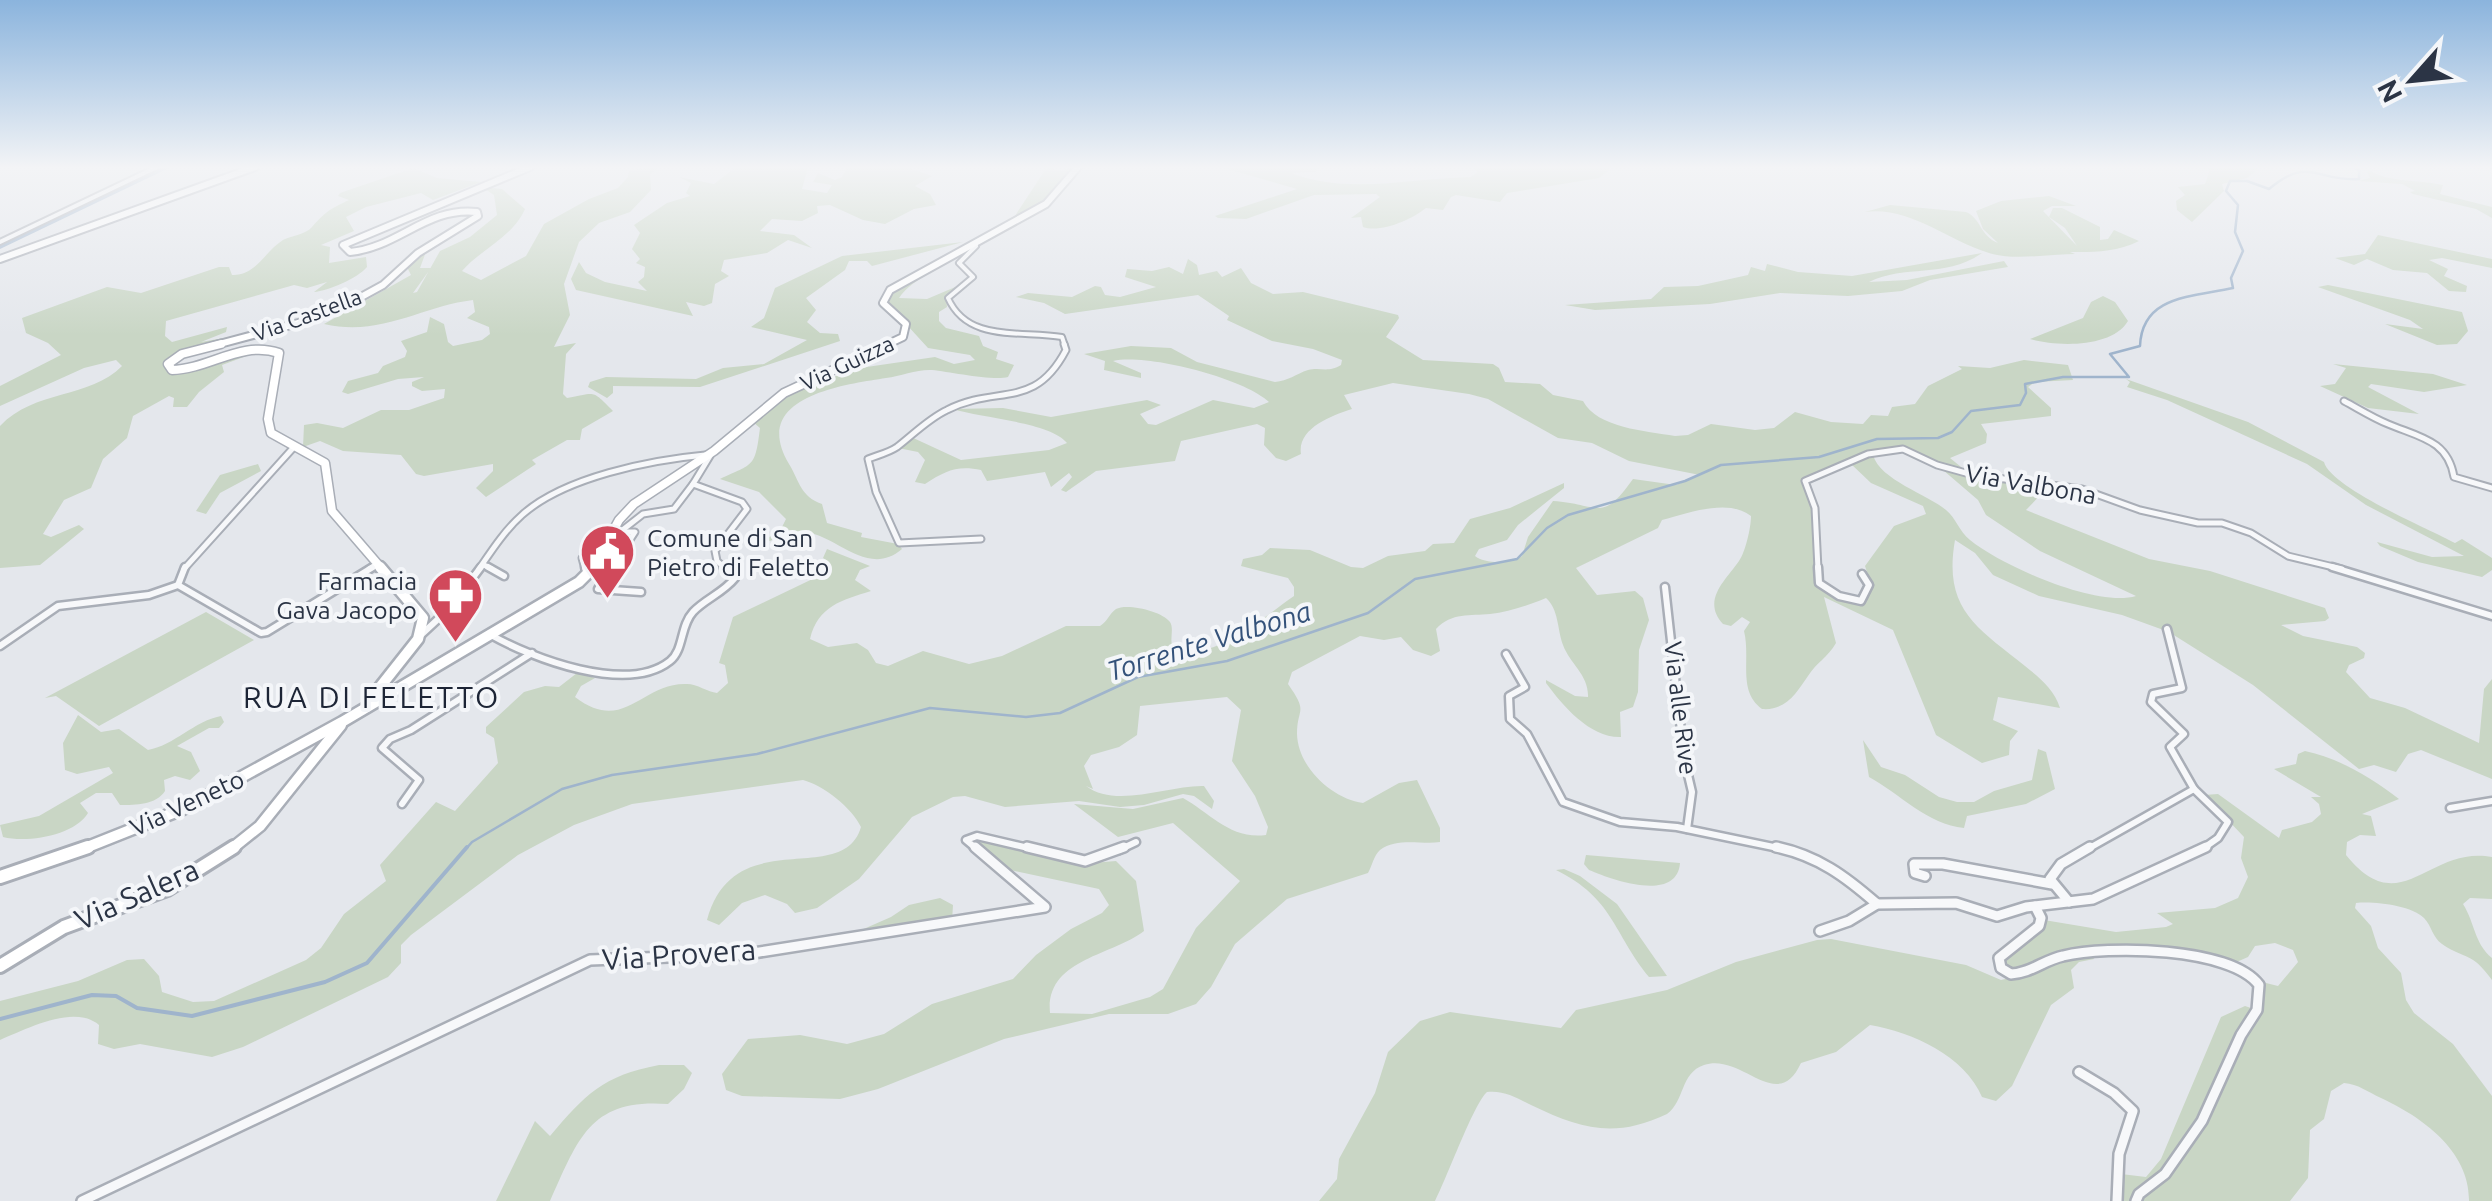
<svg xmlns="http://www.w3.org/2000/svg" width="2492" height="1201" font-family="Ubuntu,sans-serif">
<style>
.green{fill:#c9d6c5}
.water{fill:#9fb4cc}
.lines{fill:none;stroke-linecap:round;stroke-linejoin:round}
.stream-far1{stroke:#9fb4cc;stroke-width:2.5}
.stream{stroke:#9fb4cc;stroke-width:4}
.street-far3-casing{stroke:#a9aeb7;stroke-width:8}
.street-far2-casing{stroke:#a9aeb7;stroke-width:9}
.street-far1-casing{stroke:#a9aeb7;stroke-width:11}
.street-casing{stroke:#a9aeb7;stroke-width:14}
.secondary-far3-casing{stroke:#a9aeb7;stroke-width:10}
.secondary-far2-casing{stroke:#a9aeb7;stroke-width:11}
.secondary-far1-casing{stroke:#a9aeb7;stroke-width:15}
.secondary-casing{stroke:#a9aeb7;stroke-width:18}
.street-far3{stroke:#f7f8fa;stroke-width:4}
.street-far2{stroke:#f7f8fa;stroke-width:5}
.street-far1{stroke:#f7f8fa;stroke-width:6}
.street{stroke:#f7f8fa;stroke-width:9}
.secondary-far3{stroke:#fff;stroke-width:6}
.secondary-far2{stroke:#fff;stroke-width:8}
.secondary-far1{stroke:#fff;stroke-width:10}
.secondary{stroke:#fff;stroke-width:12}
.labels{text-anchor:middle;stroke-width:8;stroke-linejoin:round;paint-order:stroke}
.far-street-label{font-size:22px;fill:#2b3445;stroke:#f4f6f9}
.street-label{font-size:25px;fill:#2b3445;stroke:#f4f6f9}
.poi-label{font-size:25px;fill:#2b3445;stroke:#f4f6f9;text-anchor:start}
.water-label{font-size:28px;font-style:italic;fill:#34527a;stroke:#f4f6f9}
.quarter-label{font-size:30px;letter-spacing:2.5px;fill:#1d2536;stroke:#f4f6f9}
.near-street-label{font-size:30px;fill:#2b3445;stroke:#f4f6f9}
</style>
<rect width="100%" height="100%" fill="#e4e7ec"/>
<g class="green">
<path d="M 661,167 L 650,174 L 651,190 L 630,212 L 599,223 L 579,242 L 564,284 L 570,315 L 554,347 L 576,343 L 566,354 L 563,394 L 567,398 C 597,393 591,389 613,411 L 582,429 L 580,440 L 567,440 L 532,460 L 536,464 L 486,497 L 476,488 L 493,471 L 493,464 L 424,476 L 416,474 L 401,455 L 343,451 L 320,441 L 303,447 L 304,425 L 317,423 L 343,428 L 381,410 L 409,410 L 444,398 L 445,389 L 422,391 L 412,386 L 412,382 L 424,377 L 398,379 L 348,394 L 342,392 L 348,381 L 378,373 L 383,366 L 405,357 L 407,351 L 401,341 L 427,332 L 430,317 L 444,324 L 448,342 L 453,346 L 482,340 L 490,334 L 489,327 L 467,318 L 475,312 L 473,300 C 422,306 382,337 324,324 L 411,275 L 406,265 L 427,249 L 420,268 L 431,268 L 413,293 L 417,292 L 440,251 L 470,237 L 497,215 L 494,195 L 482,187 L 502,189 L 525,209 C 513,237 481,249 462,271 L 481,280 L 526,256 L 544,224 L 589,199 L 618,188 L 628,177 L 629,170 Z"/>
<path d="M 736,167 L 808,167 L 802,189 L 827,193 L 832,185 L 813,182 L 818,173 L 835,180 L 842,177 L 847,167 L 907,167 L 932,176 L 915,186 L 930,194 L 936,205 L 914,209 L 885,224 L 863,220 L 830,205 L 817,206 L 818,213 L 802,221 L 772,219 L 760,231 L 794,235 L 812,248 L 788,240 L 767,253 L 724,260 L 721,271 L 729,276 L 715,284 L 712,303 L 704,306 L 686,302 L 693,316 L 576,290 L 571,279 L 579,262 L 586,273 L 605,282 L 647,291 L 638,282 L 644,277 L 645,267 L 636,263 L 640,259 L 632,249 L 640,233 L 634,225 L 667,203 L 690,196 L 686,193 L 691,183 L 679,177 L 714,184 Z"/>
<path d="M 1047,167 L 1060,171 L 1076,167 L 1045,202 L 1011,222 Z"/>
<path d="M 1220,167 L 1319,167 L 1315,172 L 1291,173 C 1347,195 1413,178 1471,177 L 1478,172 L 1473,167 L 1611,168 L 1599,178 L 1507,193 L 1500,202 L 1456,195 L 1451,197 L 1443,210 L 1426,208 C 1411,220 1381,233 1363,227 L 1361,217 L 1351,218 L 1380,197 L 1376,194 L 1314,195 L 1246,219 L 1218,218 L 1215,216 L 1297,189 Z"/>
<path d="M 2191,167 L 2260,167 L 2247,178 L 2222,184 L 2224,191 L 2192,222 L 2177,210 L 2176,201 L 2185,195 L 2178,187 L 2205,184 L 2210,170 Z"/>
<path d="M 413,168 L 437,178 L 481,182 L 433,200 L 421,193 L 366,207 L 346,217 L 354,231 L 321,245 L 330,247 L 329,263 L 366,257 L 367,267 C 358,278 328,291 314,292 L 327,282 L 307,288 L 294,285 L 166,321 L 165,336 L 172,342 L 227,327 L 226,332 L 201,342 L 246,334 L 167,361 L 164,366 L 168,371 C 201,376 228,357 260,351 L 222,365 L 224,372 L 199,392 L 187,407 L 173,407 L 174,398 L 169,396 L 133,416 L 127,438 L 103,459 L 91,488 L 64,500 L 43,534 L 51,537 L 79,525 L 84,529 L 40,565 L 0,568 L 0,426 C 35,389 90,399 122,366 L 116,360 L 84,368 L 0,406 L 0,386 L 61,355 L 48,343 L 26,333 L 22,318 L 107,287 L 141,293 L 219,267 L 229,267 L 232,275 C 256,276 265,251 283,240 C 291,236 306,234 312,227 C 325,212 330,209 349,200 L 338,196 L 340,193 Z"/>
<path d="M 2371,171 C 2387,182 2422,180 2443,185 L 2440,194 L 2492,207 L 2492,218 L 2476,209 L 2413,194 L 2410,192 L 2415,191 L 2402,184 L 2358,181 L 2370,178 L 2367,172 Z"/>
<path d="M 2049,196 L 2076,206 L 2052,206 L 2043,211 L 2077,246 L 2065,228 L 2049,217 L 2053,208 L 2062,208 L 2100,227 L 2100,240 L 2108,239 L 2114,230 L 2139,241 C 2115,253 2092,252 2070,252 L 2075,254 C 2048,254 2014,261 1989,253 C 1947,240 1909,206 1865,212 L 1890,205 L 1966,212 C 1981,218 1980,236 1998,243 L 1983,229 L 1976,211 L 2001,201 Z"/>
<path d="M 2378,235 L 2492,259 L 2492,268 L 2442,258 L 2429,260 L 2448,269 L 2444,276 L 2467,286 L 2466,292 L 2449,291 L 2427,273 L 2393,270 L 2367,259 L 2354,265 L 2335,258 L 2365,254 Z"/>
<path d="M 963,242 L 872,266 L 867,261 L 849,261 L 845,270 L 806,298 L 816,310 L 807,322 L 820,333 L 838,334 L 840,341 L 700,387 L 613,386 L 613,393 L 607,398 L 588,387 L 590,382 L 606,377 L 696,379 L 723,368 L 764,364 L 807,340 L 751,327 L 764,318 L 775,288 L 842,256 Z"/>
<path d="M 966,249 C 947,268 915,275 899,298 L 927,299 L 960,285 L 946,296 L 947,307 L 939,312 L 939,321 L 946,328 L 979,336 L 983,346 L 998,352 L 996,359 L 1014,365 L 1008,377 C 993,381 950,372 932,370 C 918,369 901,376 886,378 C 842,385 749,397 789,464 C 800,482 800,496 822,504 L 827,523 L 862,533 L 861,537 L 898,544 L 902,549 C 867,579 836,533 800,531 C 787,531 769,543 756,546 L 781,529 L 786,519 L 759,492 L 720,479 C 754,463 755,468 760,428 L 753,422 L 773,402 L 853,369 L 935,357 L 954,364 L 975,360 L 970,355 L 928,348 L 885,301 L 891,292 Z"/>
<path d="M 1982,253 C 1945,279 1905,264 1869,282 L 1907,280 L 2004,261 L 2008,267 L 1930,280 L 1902,291 L 1848,296 L 1780,293 L 1710,304 L 1595,310 L 1565,305 L 1651,299 L 1664,287 L 1698,286 L 1748,275 L 1751,267 L 1765,271 L 1767,264 L 1798,272 L 1852,276 Z"/>
<path d="M 1188,259 L 1197,265 L 1199,275 L 1217,271 L 1222,277 L 1241,268 L 1251,283 L 1273,294 L 1303,292 L 1398,315 L 1399,318 L 1386,337 L 1423,360 L 1493,364 L 1499,368 L 1505,382 L 1540,384 L 1553,395 L 1583,401 C 1597,428 1646,431 1675,436 L 1688,435 L 1711,424 L 1755,430 L 1774,428 L 1795,412 L 1831,422 L 1863,424 L 1871,415 L 1888,416 L 1892,407 L 1915,404 L 1928,386 L 1962,369 L 1958,366 L 1990,368 L 2024,360 L 2068,365 L 2073,380 L 2035,382 L 2028,387 L 2051,408 L 2051,416 L 1981,424 L 1987,434 L 1986,443 L 1950,458 L 1966,471 C 1945,469 1932,458 1913,452 C 1879,441 1836,468 1805,481 L 1815,508 L 1818,586 L 1842,600 L 1866,603 L 1871,584 L 1865,566 L 1894,526 L 1926,514 L 1923,506 L 1871,483 L 1850,463 L 1873,455 C 1880,480 1927,494 1946,510 C 1956,518 1959,531 1970,540 C 2002,566 2097,608 2136,596 L 2040,551 L 1986,515 L 1978,500 L 1943,470 L 1993,482 L 2048,487 L 2026,510 L 2149,559 L 2210,571 L 2325,608 L 2329,618 L 2325,621 L 2281,625 L 2303,636 L 2357,647 L 2365,653 L 2364,658 L 2349,665 L 2346,672 L 2370,698 L 2405,708 L 2479,743 L 2484,689 L 2492,679 L 2492,779 L 2421,750 L 2408,754 L 2396,772 L 2374,765 L 2359,769 L 2253,685 L 2169,632 L 2122,615 L 2039,596 L 1993,575 L 1975,553 L 1955,540 C 1943,609 1976,627 2025,666 C 2040,678 2054,689 2060,708 L 1998,697 L 1993,720 L 2018,731 L 2010,741 L 2009,755 L 1982,763 L 1936,735 L 1893,630 L 1824,597 L 1836,643 C 1828,657 1816,663 1808,676 C 1797,692 1786,711 1762,709 C 1737,691 1751,659 1744,631 L 1750,622 L 1742,617 L 1731,626 L 1723,624 C 1701,600 1726,580 1739,561 C 1745,553 1751,528 1751,516 C 1728,498 1689,513 1662,520 L 1658,528 L 1576,568 L 1597,595 L 1635,591 L 1643,598 L 1649,620 L 1639,650 L 1638,692 L 1633,707 L 1620,712 L 1621,737 C 1590,738 1563,706 1546,683 L 1546,680 L 1575,696 L 1588,697 C 1589,675 1570,664 1563,645 C 1557,628 1559,610 1546,598 C 1529,605 1509,612 1490,614 C 1470,616 1452,612 1436,629 L 1440,651 L 1431,656 L 1413,650 L 1401,637 L 1384,640 L 1360,636 L 1292,672 L 1288,684 C 1309,714 1297,707 1297,734 C 1298,768 1333,799 1363,803 L 1399,783 L 1417,780 L 1440,828 L 1440,842 C 1422,845 1397,837 1380,850 C 1374,855 1372,866 1368,873 L 1287,899 L 1235,944 L 1211,987 L 1196,1004 L 1168,1014 L 1109,1014 L 1004,1039 L 878,1089 L 840,1099 L 742,1096 L 726,1090 L 722,1074 L 748,1039 L 800,1035 L 847,1044 L 884,1034 L 932,1004 L 1013,979 L 1036,955 L 1071,929 L 1102,913 L 1109,905 L 1099,889 L 1010,870 L 977,844 L 979,839 L 1092,863 L 1116,861 L 1136,881 L 1144,931 C 1112,956 1045,959 1050,1013 L 1092,1014 L 1150,997 L 1163,989 L 1196,928 L 1240,881 L 1173,823 L 1118,837 L 1074,804 L 1133,809 L 1183,798 C 1210,813 1231,840 1266,835 L 1268,827 L 1255,796 L 1232,761 L 1241,710 L 1227,697 L 1140,706 L 1137,735 L 1119,747 L 1091,755 L 1084,766 L 1093,789 L 1086,786 C 1116,809 1169,785 1204,786 L 1214,801 L 1212,809 L 1194,796 L 1183,794 L 1144,805 L 1120,807 L 1079,801 L 1005,807 L 965,796 L 953,797 L 912,817 L 859,879 L 817,908 L 795,913 L 787,904 L 765,895 L 742,903 L 719,925 L 707,920 C 734,821 843,889 861,827 C 852,808 823,785 803,780 L 632,804 L 574,825 L 518,855 L 411,935 L 401,945 L 401,963 L 388,977 L 243,1047 L 212,1057 L 140,1044 L 114,1049 L 98,1044 L 99,1025 C 74,1004 27,1029 0,1040 L 0,1001 L 78,981 L 127,960 L 144,959 L 159,976 L 162,992 L 193,1002 L 214,1001 L 306,960 L 321,948 L 344,914 L 386,881 L 380,865 L 436,802 L 455,811 L 498,763 L 494,738 L 486,733 L 486,727 L 524,692 L 545,686 L 559,687 L 577,673 L 595,678 L 581,686 L 575,697 C 625,735 641,682 687,684 C 697,684 708,692 717,693 L 728,683 L 725,665 L 719,663 L 733,617 L 825,573 L 819,569 L 829,562 L 823,558 L 827,549 L 870,566 L 860,570 L 855,580 L 871,591 C 842,600 818,606 810,639 L 828,647 L 857,643 L 868,650 L 876,663 L 888,666 L 923,651 L 969,664 L 1002,656 L 1066,626 L 1100,626 C 1108,621 1109,614 1116,609 C 1127,603 1162,611 1170,622 C 1174,628 1170,638 1172,645 C 1210,668 1264,616 1294,596 L 1294,587 L 1288,578 L 1241,566 L 1243,559 L 1262,555 L 1270,548 L 1310,550 L 1351,567 L 1363,568 L 1388,556 L 1425,551 L 1433,544 L 1454,543 L 1470,519 L 1510,508 L 1564,483 L 1564,488 L 1518,525 L 1507,540 L 1479,549 L 1475,556 C 1485,564 1511,564 1522,556 L 1528,537 L 1553,501 C 1600,504 1601,524 1633,479 L 1676,485 L 1700,475 L 1629,461 L 1592,443 L 1558,438 L 1488,399 L 1469,394 L 1393,383 L 1344,395 L 1352,409 C 1330,416 1297,429 1301,454 L 1286,461 L 1276,458 L 1264,445 L 1265,428 L 1257,424 L 1181,441 L 1175,461 L 1096,471 L 1066,492 L 1061,490 L 1072,477 L 1069,473 L 1051,487 L 1045,472 L 987,481 L 981,470 C 957,465 945,471 925,484 L 915,482 L 925,460 L 918,452 L 898,448 L 909,436 L 961,460 L 1049,450 L 1067,443 C 1051,422 980,418 953,409 L 1003,408 L 1051,417 L 1147,400 L 1161,405 L 1140,414 L 1148,424 L 1156,425 L 1213,400 L 1254,408 L 1269,402 C 1244,378 1146,353 1113,361 L 1141,373 L 1141,378 L 1104,370 L 1105,361 L 1084,354 L 1131,346 L 1171,348 L 1197,362 L 1275,382 C 1288,381 1296,374 1308,370 C 1321,367 1328,373 1341,365 L 1342,360 L 1313,349 L 1272,341 L 1227,320 L 1229,316 L 1198,295 L 1065,314 L 1044,303 L 1016,297 L 1028,293 L 1072,297 L 1095,286 L 1101,287 L 1105,295 L 1120,297 L 1156,287 L 1125,277 L 1127,269 L 1152,271 L 1169,267 L 1183,274 Z"/>
<path d="M 2328,285 L 2462,312 L 2468,331 L 2457,344 L 2437,345 L 2385,324 L 2423,329 L 2410,320 L 2318,287 Z"/>
<path d="M 2103,296 L 2115,302 L 2128,321 C 2112,348 2057,347 2030,339 L 2083,318 L 2091,302 Z"/>
<path d="M 2333,364 L 2433,374 L 2467,385 L 2424,392 L 2371,384 L 2368,387 L 2419,414 L 2368,408 L 2320,386 L 2335,384 L 2346,368 Z"/>
<path d="M 2126,379 L 2248,422 L 2324,462 C 2331,488 2429,529 2455,543 L 2462,539 L 2492,558 L 2492,570 L 2482,577 L 2418,562 L 2380,546 L 2377,542 L 2432,557 L 2464,556 L 2366,505 L 2307,464 L 2167,400 L 2127,387 L 2130,382 Z"/>
<path d="M 258,464 L 261,471 L 220,493 L 206,514 L 196,511 L 220,475 Z"/>
<path d="M 206,612 L 254,640 L 99,726 L 56,696 L 45,698 Z"/>
<path d="M 78,715 L 101,732 L 119,729 L 148,750 C 175,745 194,721 221,716 L 224,722 L 219,728 L 209,728 L 177,746 L 191,752 L 200,771 L 190,780 L 175,776 L 164,780 L 165,791 C 156,805 136,805 120,805 L 112,793 L 96,793 L 80,803 L 88,813 C 74,836 27,843 3,837 L 0,825 L 39,816 L 113,773 L 109,767 L 77,774 L 65,770 L 63,743 Z"/>
<path d="M 1863,740 L 1881,767 L 1905,775 L 1939,797 L 1957,802 L 1974,802 L 1994,791 L 2032,780 L 2038,749 L 2046,752 L 2055,789 L 2026,804 L 1967,816 L 1964,828 C 1928,825 1899,793 1869,777 Z"/>
<path d="M 2305,751 C 2341,759 2370,777 2399,799 L 2362,814 L 2371,816 L 2376,836 L 2360,835 L 2347,842 L 2346,855 C 2401,923 2428,845 2492,857 L 2492,899 L 2470,898 L 2463,904 C 2475,923 2474,943 2492,958 L 2492,980 C 2470,950 2467,961 2442,944 C 2432,937 2432,926 2424,918 C 2411,905 2373,901 2356,903 L 2355,908 L 2371,926 L 2378,948 L 2401,973 L 2406,1000 L 2414,1013 L 2453,1044 L 2492,1096 L 2492,1201 L 2469,1201 C 2470,1151 2422,1117 2381,1098 C 2368,1092 2358,1084 2344,1083 L 2331,1091 L 2324,1119 L 2310,1130 L 2308,1178 L 2290,1201 L 2121,1201 L 2121,1174 L 2146,1177 L 2161,1159 L 2221,1017 L 2245,1006 L 2257,1010 L 2258,981 L 2278,986 L 2298,962 L 2293,950 L 2275,943 L 2255,946 L 2248,957 L 2232,964 L 2143,953 L 2092,955 L 2094,959 L 2079,962 L 2071,970 L 2074,988 L 2051,1005 L 2012,1086 L 1996,1101 L 1982,1097 C 1965,1056 1912,1032 1870,1025 L 1836,1052 L 1801,1063 C 1777,1115 1742,1052 1704,1065 C 1680,1073 1685,1101 1667,1114 C 1614,1139 1581,1129 1531,1105 C 1517,1098 1504,1090 1487,1092 C 1474,1103 1447,1178 1435,1201 L 1319,1201 L 1337,1179 L 1339,1159 L 1375,1093 L 1388,1052 L 1420,1021 L 1450,1012 L 1561,1028 L 1576,1010 L 1667,990 L 1736,962 L 1817,940 L 1831,939 L 1966,965 L 2001,980 L 2014,977 L 1998,960 L 2044,920 L 2116,932 L 2166,927 L 2173,924 L 2157,913 L 2215,908 L 2238,898 L 2248,877 L 2241,858 L 2244,837 L 2204,795 L 2218,794 L 2279,838 L 2282,830 L 2312,822 L 2321,814 L 2319,804 L 2311,797 L 2321,797 L 2274,769 L 2296,764 L 2298,754 Z"/>
<path d="M 1586,855 L 1680,863 C 1677,903 1612,880 1589,870 L 1584,864 Z"/>
<path d="M 1564,869 L 1580,876 L 1617,904 L 1667,976 L 1649,977 C 1612,931 1614,899 1556,870 Z"/>
<path d="M 940,898 L 953,905 L 952,921 L 843,938 L 891,917 L 909,905 Z"/>
<path d="M 659,1065 L 684,1065 L 692,1073 L 684,1089 L 668,1104 C 589,1098 578,1140 550,1201 L 496,1201 L 535,1121 L 550,1136 C 586,1094 602,1076 659,1065 Z"/>
</g>
<path class="water" d="M 161,167 L 171,167 L 0,249 L 0,244 Z"/>
<g class="lines">
<path class="stream-far1" d="M 465,850 L 472,842 L 562,789 L 612,775 L 757,754 L 930,708 L 1026,717 L 1060,713 L 1138,677 L 1227,661 L 1368,613 L 1415,579 L 1517,559 L 1547,528 L 1568,515 L 1685,481 L 1721,465 L 1819,457 L 1877,439 L 1938,438 L 1952,432 L 1971,411 L 2020,405 L 2026,393 L 2025,384 L 2063,377 L 2129,377 L 2110,354 L 2140,346 C 2142,295 2192,297 2233,288 L 2231,278 L 2243,251 L 2235,232 L 2238,205 L 2226,191 L 2230,181 L 2247,181 L 2269,189 C 2309,155 2317,182 2359,179 L 2359,170 L 2352,167"/>
<path class="stream" d="M 0,1019 L 92,995 L 116,996 L 137,1008 L 192,1016 L 325,982 L 367,963 L 467,847"/>
<defs>
<g id="street-far3">
<path d="M 0,242 L 157,167"/>
<path d="M 976,246 L 959,263 L 973,277 L 948,298 C 968,343 1021,330 1062,337 L 1065,346"/>
</g>
<g id="street-far2">
<path d="M 2344,401 C 2359,409 2373,418 2388,424 C 2419,437 2448,440 2454,477 L 2492,488"/>
<path d="M 710,456 L 693,484 L 742,502 L 747,509 L 715,551 L 717,561 L 726,569"/>
<path d="M 620,532 L 643,514 L 674,509 L 693,484"/>
<path d="M 981,539 L 899,543 L 876,492 L 868,459 C 878,455 888,453 897,447 C 914,434 928,419 947,410 C 998,384 1034,411 1066,350 L 1064,344"/>
<path d="M 582,558 L 585,569"/>
<path d="M 484,565 L 492,569"/>
<path d="M 184,569 L 294,447"/>
<path d="M 369,569 L 378,564"/>
<path d="M 479,569 C 492,550 505,530 522,515 C 564,477 651,460 705,455"/>
<path d="M 611,569 L 635,532 L 623,532"/>
<path d="M 1818,569 L 1815,508 L 1805,481 L 1868,454 L 1903,449 L 1937,465 L 1973,475 L 2082,489 L 2140,510 L 2198,523 L 2222,523 L 2251,533 L 2288,556 L 2342,569"/>
</g>
<g id="street-far1">
<path d="M 488,567 L 504,576"/>
<path d="M 585,567 L 587,575"/>
<path d="M 612,567 L 598,589 L 641,592"/>
<path d="M 1818,567 L 1819,583 L 1839,596 L 1861,601 L 1869,585 L 1862,574"/>
<path d="M 2332,567 L 2492,616"/>
<path d="M 178,585 L 185,567"/>
<path d="M 1665,587 L 1684,758 L 1692,792 L 1687,829"/>
<path d="M 422,634 L 450,608 L 481,567"/>
<path d="M 491,635 C 532,658 627,695 670,661 C 684,650 680,626 693,612 C 705,599 723,593 735,578 L 723,567"/>
<path d="M 0,646 L 58,606 L 149,595 L 178,585 L 261,633 L 267,632 L 373,567"/>
<path d="M 1506,654 L 1525,687 L 1509,696 L 1510,719 L 1527,734 L 1563,802 L 1620,822 L 1677,827 L 1788,850"/>
<path d="M 2194,789 L 2228,822 L 2218,838 L 2201,850"/>
<path d="M 402,804 L 419,780 L 382,748 L 390,739 L 411,730 L 532,653"/>
<path d="M 2450,808 L 2492,801"/>
<path d="M 978,850 L 966,840 L 977,836 L 1037,850"/>
<path d="M 1119,850 L 1136,842"/>
<path d="M 2086,850 L 2194,789 L 2170,747 L 2184,734 L 2151,702 L 2153,694 L 2182,688 L 2167,629"/>
</g>
<g id="street">
<path d="M 1027,847 L 1085,861 L 1124,847"/>
<path d="M 1776,847 C 1818,856 1845,876 1877,904"/>
<path d="M 1925,876 L 1915,873 L 1914,864 L 1943,864 L 2052,884"/>
<path d="M 2069,902 L 2050,879 L 2061,864 L 2090,847"/>
<path d="M 2035,906 L 2041,918 L 2039,926 L 1999,958 L 2001,968 L 2011,974 C 2031,973 2044,960 2063,956 C 2107,945 2231,947 2259,985 L 2257,1010 L 2241,1035 L 2202,1121 L 2165,1174 L 2139,1194 L 2136,1201"/>
<path d="M 1820,931 L 1849,921 L 1877,904 L 1956,903 L 1997,916 L 2026,907 L 2093,899 L 2206,847"/>
<path d="M 2079,1072 L 2114,1093 L 2133,1111 L 2119,1154 L 2117,1201"/>
<path d="M 82,1201 L 590,960 L 747,954 L 1045,907 L 975,847"/>
</g>
<g id="secondary-far3">
<path d="M 0,259 L 255,167"/>
<path d="M 212,346 L 302,322 L 352,302 L 383,285 L 418,253 L 478,216 L 477,212 C 428,206 397,248 350,252 L 343,245 L 530,167"/>
<path d="M 884,346 L 903,337 L 906,324 L 883,303 L 890,290 L 1046,204 L 1078,167"/>
</g>
<g id="secondary-far2">
<path d="M 221,344 L 182,354 L 168,364 L 172,370 C 209,369 242,340 279,353 L 268,419 L 271,433 L 325,463 L 332,511 L 382,569"/>
<path d="M 592,569 L 619,520 L 634,504 L 714,451 L 784,393 L 889,344"/>
</g>
<g id="secondary-far1">
<path d="M 369,701 L 418,639 L 423,618 L 380,567"/>
<path d="M 80,850 L 183,809 L 342,722 L 579,582 L 594,567"/>
<path d="M 230,850 L 260,826 L 341,725"/>
</g>
<g id="secondary">
<path d="M 0,877 L 88,847"/>
<path d="M 0,966 L 64,927 L 167,889 L 234,847"/>
</g>
</defs>
<use href="#street-far3" class="street-far3-casing"/>
<use href="#street-far2" class="street-far2-casing"/>
<use href="#street-far1" class="street-far1-casing"/>
<use href="#street" class="street-casing"/>
<use href="#secondary-far3" class="secondary-far3-casing"/>
<use href="#secondary-far2" class="secondary-far2-casing"/>
<use href="#secondary-far1" class="secondary-far1-casing"/>
<use href="#secondary" class="secondary-casing"/>
<use href="#street-far3" class="street-far3"/>
<use href="#street-far2" class="street-far2"/>
<use href="#street-far1" class="street-far1"/>
<use href="#street" class="street"/>
<use href="#secondary-far3" class="secondary-far3"/>
<use href="#secondary-far2" class="secondary-far2"/>
<use href="#secondary-far1" class="secondary-far1"/>
<use href="#secondary" class="secondary"/>
</g>
<linearGradient id="sky" x2="0" y2="1"><stop stop-color="#8bb4dd"/><stop offset="0.5" stop-color="#f3f4f6"/><stop offset="1" stop-color="#f3f4f6" stop-opacity="0"/></linearGradient>
<rect width="2492" height="335" fill="url(#sky)"/>
<defs>
<symbol id="civic-pin" viewBox="-11 -11 22 30"><path d="M0 17L-7.5 6A9.5 9.5 0 1 1 7.5 6Z" fill="#d1495b" stroke="#f4f6f9"/><path d="M-.6-6.5H3V-4.5H.6V-3L4-1V1h2V6H-6V1h2V-1L-.6-3ZM-1.2 2.5V6h2.4V2.5Z" fill="#fff"/></symbol>
<symbol id="pharmacy-pin" viewBox="-11 -11 22 30"><path d="M0 17L-7.5 6A9.5 9.5 0 1 1 7.5 6Z" fill="#d1495b" stroke="#f4f6f9"/><path d="M-2-6h4v4h4v4h-4v4h-4v-4h-4v-4h4Z" fill="#fff"/></symbol>
</defs>
<g fill-rule="evenodd">
<use href="#civic-pin" x="576" y="520" width="63" height="86"/>
<use href="#pharmacy-pin" x="424" y="564" width="63" height="86"/>
</g>
<g class="labels">
<g class="far-street-label">
<text transform="translate(307 315) rotate(-20)" y="8">Via Castella</text>
<text transform="translate(847 363) rotate(-25)" y="8">Via Guizza</text>
</g>
<g class="street-label">
<text transform="translate(2031 484) rotate(10)" y="9">Via Valbona</text>
<text transform="translate(1681 708) rotate(83)" y="9">Via alle Rive</text>
<text transform="translate(187 803) rotate(-25)" y="9">Via Veneto</text>
</g>
<g class="poi-label">
<text x="647" y="547">Comune di San<tspan x="647" dy="29">Pietro di Feletto</tspan></text>
<text x="417" y="590" text-anchor="end">Farmacia<tspan x="417" dy="29">Gava Jacopo</tspan></text>
</g>
<g class="water-label">
<text transform="translate(1209 641) rotate(-17)" y="10">Torrente Valbona</text>
</g>
<g class="quarter-label">
<text x="372" y="708">RUA DI FELETTO</text>
</g>
<g class="near-street-label">
<text transform="translate(137 895) rotate(-24)" y="10">Via Salera</text>
<text transform="translate(679 955) rotate(-4)" y="10">Via Provera</text>
</g>
</g>
<g transform="translate(2412 80) rotate(243)" stroke="#f4f6f9" stroke-width="8" paint-order="stroke">
<path d="M0-8L18 38L0 25L-18 38Z" fill="#2b3445"/>
<text y="-15" font-size="28" font-weight="bold" text-anchor="middle" fill="#2b3445">N</text>
</g>
</svg>
